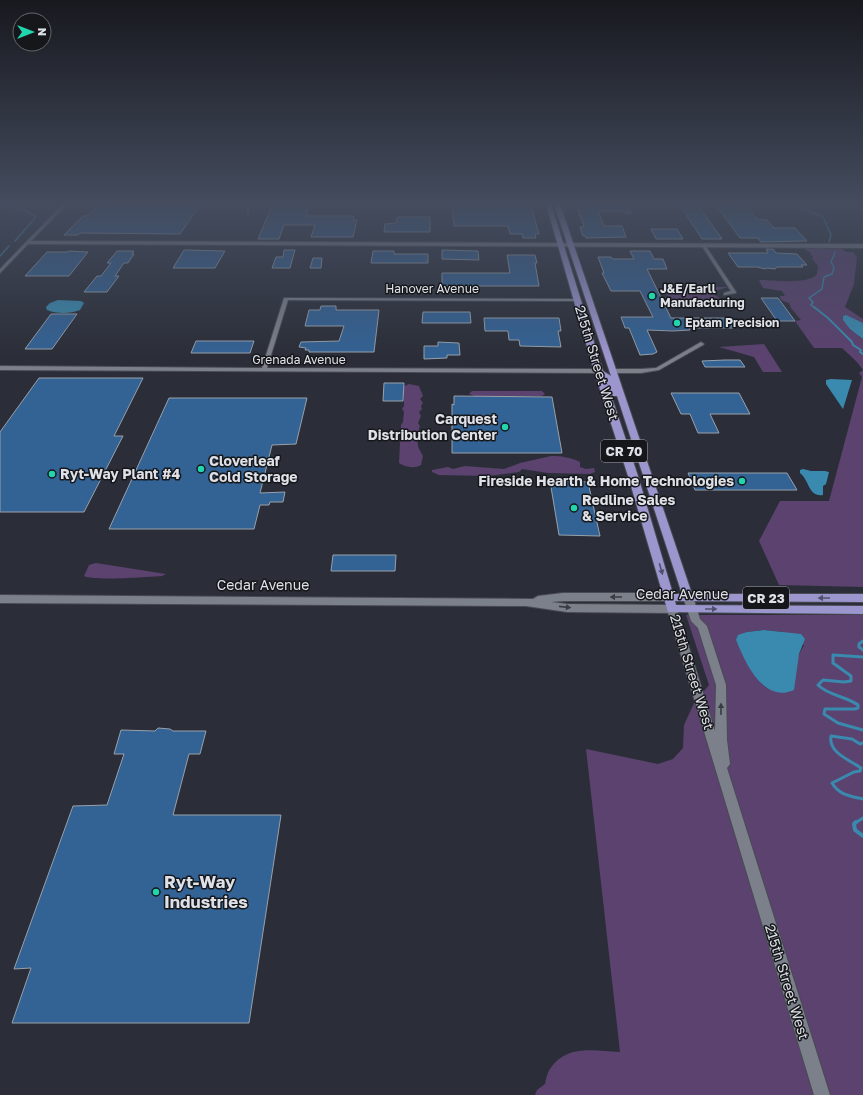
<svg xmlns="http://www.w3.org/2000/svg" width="863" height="1095" font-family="'Golos Text',sans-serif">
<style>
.green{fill:#5b426f;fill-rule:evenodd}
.water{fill:#3a8aaf}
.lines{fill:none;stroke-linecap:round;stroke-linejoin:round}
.stream-far3{stroke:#3a8aaf;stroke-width:1.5}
.stream-far2{stroke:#3a8aaf;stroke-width:2}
.stream-far1{stroke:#3a8aaf;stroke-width:3}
.stream{stroke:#3a8aaf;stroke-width:4}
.building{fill:#336294;stroke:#98a1aa}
.minor-casing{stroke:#494b53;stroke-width:2}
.tertiary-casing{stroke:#494b53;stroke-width:2}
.secondary-casing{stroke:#494b53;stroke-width:2}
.primary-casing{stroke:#494b53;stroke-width:2}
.minor{fill:#7c808b;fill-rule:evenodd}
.tertiary{fill:#7c808b;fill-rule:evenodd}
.secondary{fill:#7c808b;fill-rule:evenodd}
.primary{fill:#9b96ce;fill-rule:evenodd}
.rail-casing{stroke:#83868e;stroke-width:2.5}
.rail{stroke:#15171b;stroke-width:1.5;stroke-dasharray:4.5;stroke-linecap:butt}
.oneway{fill:#51506c}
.oneway2{fill:#393c42}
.poi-dot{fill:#22d5af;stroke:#15171b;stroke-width:1.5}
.labels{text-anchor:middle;stroke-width:3;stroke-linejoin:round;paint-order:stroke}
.far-street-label{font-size:12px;fill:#dee1e7;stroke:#15171b}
.far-poi-label{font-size:12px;font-weight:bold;fill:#dee1e7;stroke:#15171b;text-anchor:start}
.shield{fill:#15171b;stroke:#a2a4aa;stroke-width:1}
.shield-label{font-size:13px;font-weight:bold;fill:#dee1e7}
.street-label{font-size:14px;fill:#dee1e7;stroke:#15171b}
.poi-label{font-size:14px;font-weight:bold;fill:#dee1e7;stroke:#15171b;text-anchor:start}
.near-poi-label{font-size:17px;font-weight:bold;fill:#dee1e7;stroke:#15171b;text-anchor:start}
</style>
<rect width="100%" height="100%" fill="#2b2e38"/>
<g class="green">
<path d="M 801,247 L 842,249 L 846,252 L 853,252 L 857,257 L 854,284 L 845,307 L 863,319 L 863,323 L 858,321 L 859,336 L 863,339 L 863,370 L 857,362 L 842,348 L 814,348 L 795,321 L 801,320 L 791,308 L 789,303 L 783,301 L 780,298 L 780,296 L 785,296 L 782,291 L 763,288 L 759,280 C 772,280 809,285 817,274 L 818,266 L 812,259 L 813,257 L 810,254 L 811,253 Z"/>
<path d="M 663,287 L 728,287 L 713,292 L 713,294 L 721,299 L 721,301 L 670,301 Z"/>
<path d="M 764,344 L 782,372 L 763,372 L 754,357 L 719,347 Z"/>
<path d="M 863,370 L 863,587 L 779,585 L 759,541 L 780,501 L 829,501 L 862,377 L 859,373 Z"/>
<path d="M 409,384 L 419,386 L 423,396 L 420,399 L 423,403 L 421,406 L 422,409 L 419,412 L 421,416 L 418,423 L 420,426 L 419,429 L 420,433 L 418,435 C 417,447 418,447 423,456 L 421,465 C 414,469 405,467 399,463 L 401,425 L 403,422 L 404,412 L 402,409 L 404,406 L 404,386 Z"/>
<path d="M 472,391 L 542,391 L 545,394 L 542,396 L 475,396 L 469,394 Z"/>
<path d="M 551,456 C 561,456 570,457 580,462 L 580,467 L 586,469 L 594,468 L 595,472 L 590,474 L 548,473 L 522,469 L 519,472 L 488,476 L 439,475 L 432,472 L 432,470 L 448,467 L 453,469 L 465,466 L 504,469 L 520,463 Z"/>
<path d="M 96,563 L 166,574 L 162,576 C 147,577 94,581 84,576 L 89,565 Z"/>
<path d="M 686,615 L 863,615 L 863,1095 L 535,1095 L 537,1090 L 545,1084 C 546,1080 547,1073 550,1069 C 567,1044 594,1051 620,1052 L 586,749 L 658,764 L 673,759 L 683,748 L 684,725 L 694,703 L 709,685 ZM 764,630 L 783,632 L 804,645 L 779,692 L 765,687 L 755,676 L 736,640 L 747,632 Z"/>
</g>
<g class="water">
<path d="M 58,300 L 81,301 L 84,303 L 80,310 C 70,314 56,314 47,310 L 46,307 L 50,303 Z"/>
<path d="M 846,315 L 863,323 L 863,339 L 850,329 L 843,320 L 843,316 Z"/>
<path d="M 831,379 L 852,380 L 843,409 L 826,384 L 826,380 Z"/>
<path d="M 803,469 L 811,471 L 825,471 L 829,472 L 826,484 L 823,486 L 823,495 C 808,497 810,481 800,473 L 800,470 Z"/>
<path d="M 764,630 L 801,634 L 805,639 L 799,654 L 794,690 C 763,704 745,662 736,640 L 738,635 L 747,632 Z"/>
</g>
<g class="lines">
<g class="stream-far3">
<path d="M 798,204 L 799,207 L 823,217 L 831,235 L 829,242"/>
<path d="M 0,206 L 24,210 L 36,217 L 15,241"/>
<path d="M 0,256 L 9,246"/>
<path d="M 815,308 L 811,305 L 813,302 L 809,298 L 822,289 L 824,277 L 832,274 L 834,268 L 831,262 L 835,252"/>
</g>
<path class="stream-far2" d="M 814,307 L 828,318 L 852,342 L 853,345 L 861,350 L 860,352 L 863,354"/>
<g class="stream-far1">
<path d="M 863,641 L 859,644 L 859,647 L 863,650"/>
<path d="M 863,657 L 833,655 L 833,663 L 851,676 L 851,681 L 844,682 L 823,680 L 818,685 C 829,696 846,696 858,705 L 858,708 L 855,709 L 825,709 L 824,714 L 838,723 L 863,730"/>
<path d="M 863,743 L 860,744 L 852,739 L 831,736 C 828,753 850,760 861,768 L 860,771 L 854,772 L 832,783 C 839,795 850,796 863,799"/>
<path d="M 855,823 L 863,818"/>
</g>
<path class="stream" d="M 856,822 L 854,824 L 855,830 L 863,836"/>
</g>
<g class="building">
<path d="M 101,204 L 201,204 L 180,234 L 80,233 L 78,235 L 64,235 L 83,216 L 87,216 Z"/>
<path d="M 583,204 L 626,204 L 631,213 L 624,213 L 623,211 L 598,211 L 604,226 L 622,226 L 626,237 L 586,238 L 585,236 L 583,236 L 580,227 L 584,227 L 578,210 L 585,210 Z"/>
<path d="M 679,204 L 697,204 L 722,239 L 702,239 Z"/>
<path d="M 715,204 L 745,204 L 757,219 L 767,220 L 774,228 L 795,228 L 807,241 L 761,242 L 758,238 L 740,238 Z"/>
<path d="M 272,206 L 309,206 L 306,216 L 354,216 L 353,220 L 357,220 L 353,237 L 311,237 L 315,225 L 284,225 L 279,239 L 258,239 Z"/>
<path d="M 452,206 L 531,206 L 539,234 L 535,234 L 536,238 L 523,238 L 522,234 L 510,234 L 508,226 L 454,226 Z"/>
<path d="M 397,217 L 430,217 L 430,232 L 384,232 L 385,224 L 396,223 Z"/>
<path d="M 651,229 L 677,229 L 683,239 L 656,239 Z"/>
<path d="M 766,249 L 773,249 L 776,253 L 797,254 L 807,265 L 801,265 L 803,267 L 777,267 L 775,269 L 767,268 L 765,269 L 757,267 L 738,267 L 728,253 L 768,253 Z"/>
<path d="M 184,250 L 225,251 L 215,268 L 173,268 Z"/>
<path d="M 284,250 L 295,250 L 290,268 L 272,268 L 276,257 L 283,257 Z"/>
<path d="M 442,250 L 478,251 L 479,260 L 442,259 Z"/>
<path d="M 69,251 L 88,252 L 69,276 L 25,276 L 47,252 L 67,252 Z"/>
<path d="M 117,251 L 134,251 L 132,254 L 134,254 L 128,263 L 124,263 L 115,276 L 119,276 L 107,292 L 84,292 L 97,276 L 101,276 L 111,263 L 107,263 Z"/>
<path d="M 373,251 L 394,251 L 394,254 L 428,254 L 428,263 L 371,263 Z"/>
<path d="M 630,251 L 650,251 L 654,259 L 663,259 L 667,269 L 647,269 L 671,318 L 727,318 L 733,328 L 689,328 L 690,330 L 673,331 L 647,330 L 657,352 L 653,354 L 640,355 L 629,328 L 625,328 L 621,317 L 653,317 L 640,291 L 611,291 L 602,273 L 604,273 L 598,257 L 611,257 L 613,259 L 634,259 Z"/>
<path d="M 507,255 L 535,255 L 537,263 L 535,263 L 539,286 L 442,286 L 442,273 L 510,273 Z"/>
<path d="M 313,258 L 322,258 L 321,268 L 310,268 Z"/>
<path d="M 761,298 L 778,298 L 795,321 L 777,321 Z"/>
<path d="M 321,306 L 336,306 L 336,310 L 379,310 L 374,352 L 309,352 L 309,350 L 305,350 L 306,348 L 299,347 L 301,342 L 339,341 L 344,326 L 305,326 L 309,310 L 320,310 Z"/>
<path d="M 423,312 L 470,312 L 471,323 L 422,323 Z"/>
<path d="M 51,314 L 77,314 L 52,349 L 25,349 Z"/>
<path d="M 484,318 L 559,318 L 561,331 L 558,331 L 561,347 L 520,346 L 519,340 L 509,340 L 508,331 L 485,331 Z"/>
<path d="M 196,341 L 254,341 L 250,353 L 191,353 Z"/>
<path d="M 438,342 L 459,343 L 460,355 L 447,355 L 447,358 L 424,359 L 424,346 L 438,346 Z"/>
<path d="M 725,360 L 740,360 L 745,367 L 705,367 L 702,361 Z"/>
<path d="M 39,378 L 143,378 L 114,436 L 123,436 L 84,512 L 0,512 L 0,432 Z"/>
<path d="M 384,383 L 404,383 L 403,401 L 383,401 Z"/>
<path d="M 671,393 L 739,393 L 750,414 L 710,414 L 719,433 L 698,433 L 690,414 L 681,414 Z"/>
<path d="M 454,396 L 552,397 L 562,453 L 452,453 L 452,404 L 454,405 Z"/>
<path d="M 169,398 L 307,398 L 296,444 L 272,445 L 260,493 L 285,492 L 283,502 L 270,502 L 269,505 L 260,505 L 254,529 L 109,529 Z"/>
<path d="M 688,473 L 787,473 L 797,490 L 695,490 Z"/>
<path d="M 550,481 L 588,482 L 600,536 L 559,535 Z"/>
<path d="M 333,555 L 396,555 L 395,571 L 331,571 Z"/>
<path d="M 158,728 L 170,729 L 173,731 L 206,731 L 200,754 L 189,754 L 173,815 L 281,815 L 249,1023 L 12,1023 L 31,968 L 14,969 L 73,806 L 107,805 L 124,754 L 114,754 L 121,730 L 155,731 Z"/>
</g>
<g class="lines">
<defs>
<g id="minor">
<path d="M 63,204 L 67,204 L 0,273 L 0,269 Z"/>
<path d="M 703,245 L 705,245 L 736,292 L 736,293 L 724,295 L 724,293 L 731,291 L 702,246 Z"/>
<path d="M 284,298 L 578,299 L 580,300 L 578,301 L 288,300 L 267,368 L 598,369 L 601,371 L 598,373 L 0,370 L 0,366 L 262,368 Z"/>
<path d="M 701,342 L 704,344 L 703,345 L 659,370 L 641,373 L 614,373 L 611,371 L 614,369 L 641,369 L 656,368 Z"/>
</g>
<g id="tertiary">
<path d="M 28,241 L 863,244 L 863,248 L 26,244 L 26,242 Z"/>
<path d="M 688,594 L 693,597 L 700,619 L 707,626 L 726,685 L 727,740 L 730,764 L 727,768 L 830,1095 L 814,1095 L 667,609 L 672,606 L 677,609 L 715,731 L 716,685 L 698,628 L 691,621 L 683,597 Z"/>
</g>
<path id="secondary" d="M 563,593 L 669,593 L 673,595 L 674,597 L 673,599 L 669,601 L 563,601 L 551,602 L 567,604 L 672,605 L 676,606 L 677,609 L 676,612 L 672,613 L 567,612 L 526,606 L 0,603 L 0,595 L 533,599 L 538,596 Z"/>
<path id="primary" d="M 546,204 L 551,204 L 603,371 L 611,376 L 554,204 L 560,204 L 692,594 L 863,594 L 863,602 L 675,601 L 676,605 L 863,606 L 863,614 L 668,612 L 628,476 L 594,371 ZM 607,383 L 613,396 L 617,396 L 682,594 L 673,594 L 638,476 Z"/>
</defs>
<use href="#minor" class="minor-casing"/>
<use href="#tertiary" class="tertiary-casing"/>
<use href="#secondary" class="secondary-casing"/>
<use href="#primary" class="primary-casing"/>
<use href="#minor" class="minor"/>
<use href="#tertiary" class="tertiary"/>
<use href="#secondary" class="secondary"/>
<use href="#primary" class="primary"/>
<defs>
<path id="rail" d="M 248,204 L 248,215"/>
</defs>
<use href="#rail" class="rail-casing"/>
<use href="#rail" class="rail"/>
</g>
<defs><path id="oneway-solid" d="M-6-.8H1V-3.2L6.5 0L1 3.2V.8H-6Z"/></defs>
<g class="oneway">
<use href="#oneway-solid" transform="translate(661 569) rotate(74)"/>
<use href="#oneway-solid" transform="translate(824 598) rotate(-180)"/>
<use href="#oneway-solid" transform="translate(711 609)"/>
</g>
<g class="oneway2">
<use href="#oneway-solid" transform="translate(616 597) rotate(-180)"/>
<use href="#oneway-solid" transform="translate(565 607) rotate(6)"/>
<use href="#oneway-solid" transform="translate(721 709) rotate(-90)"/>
</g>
<linearGradient id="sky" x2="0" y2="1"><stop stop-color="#18191f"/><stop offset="0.57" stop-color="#444c5e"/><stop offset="1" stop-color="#444c5e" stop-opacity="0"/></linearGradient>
<rect width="863" height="357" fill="url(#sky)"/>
<g class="poi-dot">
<circle cx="652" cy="296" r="4"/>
<circle cx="677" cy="323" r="4"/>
<circle cx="505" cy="427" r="4"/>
<circle cx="201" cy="469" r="4"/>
<circle cx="52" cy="474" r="4"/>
<circle cx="742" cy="481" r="4"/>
<circle cx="574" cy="508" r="4"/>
<circle cx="156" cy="892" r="4"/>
</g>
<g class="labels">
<g class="far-street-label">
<text x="432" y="293">Hanover Avenue</text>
<text x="299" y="364">Grenada Avenue</text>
</g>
<g class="far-poi-label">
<text x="660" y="293">J&amp;E/Earll<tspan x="660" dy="14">Manufacturing</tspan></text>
<text x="685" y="327">Eptam Precision</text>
</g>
<g class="shield">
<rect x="601" y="440" width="46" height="22" rx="3"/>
<rect x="743" y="587" width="46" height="22" rx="3"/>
</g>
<g class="shield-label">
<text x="624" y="456">CR 70</text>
<text x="766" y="603">CR 23</text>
</g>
<g class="street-label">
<text transform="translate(597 363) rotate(73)" y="5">215th Street West</text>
<text x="263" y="590">Cedar Avenue</text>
<text x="682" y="599">Cedar Avenue</text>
<text transform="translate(692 672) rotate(73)" y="5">215th Street West</text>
<text transform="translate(787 982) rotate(73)" y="5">215th Street West</text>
</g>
<g class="poi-label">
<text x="497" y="424" text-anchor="end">Carquest<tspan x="497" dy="16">Distribution Center</tspan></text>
<text x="209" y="466">Cloverleaf<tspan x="209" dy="16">Cold Storage</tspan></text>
<text x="60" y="479">Ryt-Way Plant #4</text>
<text x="734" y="486" text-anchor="end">Fireside Hearth &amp; Home Technologies</text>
<text x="582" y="505">Redline Sales<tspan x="582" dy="16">&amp; Service</tspan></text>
</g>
<g class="near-poi-label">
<text x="164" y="888">Ryt-Way<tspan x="164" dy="20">Industries</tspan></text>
</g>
</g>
<g transform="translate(32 32) rotate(90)"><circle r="19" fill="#15171b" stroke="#65686d"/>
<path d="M0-3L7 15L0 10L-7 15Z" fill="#22d5af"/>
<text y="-6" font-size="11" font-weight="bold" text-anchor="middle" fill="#dee1e7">N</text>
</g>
</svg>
